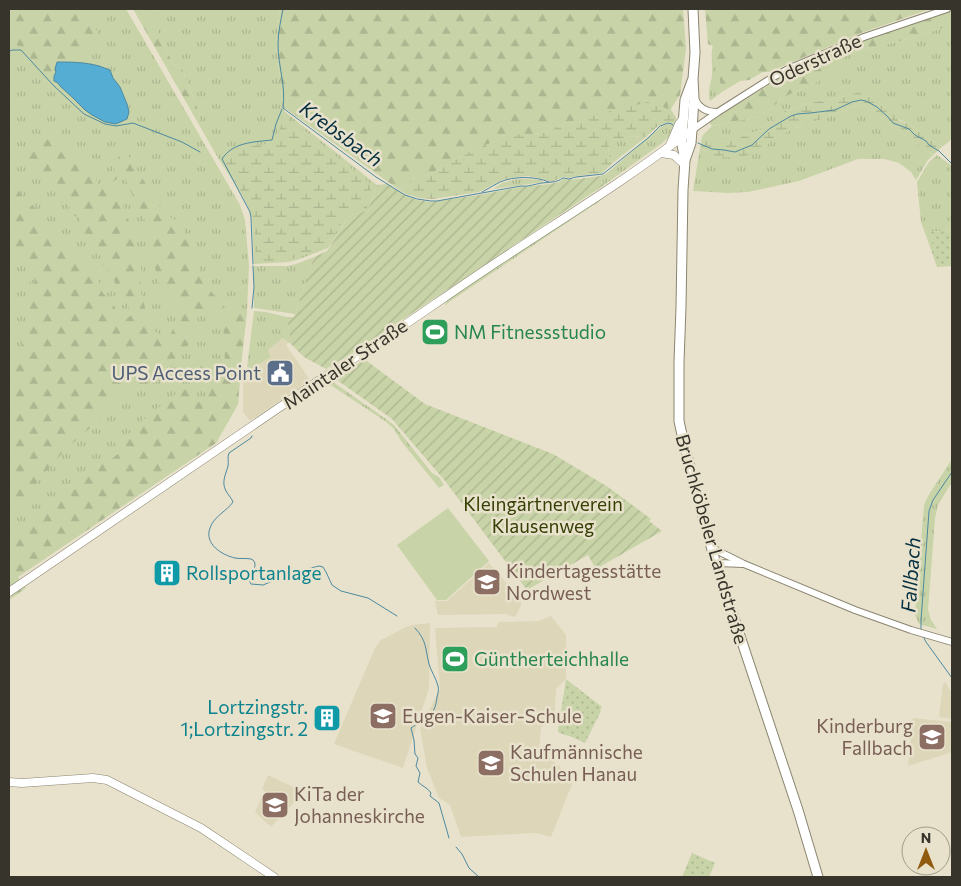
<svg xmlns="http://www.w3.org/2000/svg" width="961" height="886" font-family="Commissioner,sans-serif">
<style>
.built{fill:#ded6b9}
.grass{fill:url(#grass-tufts)}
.forest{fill:url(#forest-firs)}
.wetland{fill:url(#wetland-marsh)}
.park{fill:url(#park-dots)}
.garden{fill:url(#garden-furrows)}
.pitch{fill:#c8d3a7}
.water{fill:#56add3;stroke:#4c89a1}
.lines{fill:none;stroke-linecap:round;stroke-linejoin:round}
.stream{stroke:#4c89a1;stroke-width:1}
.tertiary-casing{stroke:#8a8570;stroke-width:8}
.secondary-casing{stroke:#8a8570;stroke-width:9}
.primary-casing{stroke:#8a8570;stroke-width:11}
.trunk-casing{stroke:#8a8570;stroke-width:11}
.tertiary{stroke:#fff;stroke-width:6}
.secondary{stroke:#fff;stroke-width:8}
.primary{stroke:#fff;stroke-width:9}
.trunk{stroke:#fff;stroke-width:9}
.labels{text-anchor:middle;stroke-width:5;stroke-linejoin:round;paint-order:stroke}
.street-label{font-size:19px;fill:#36342b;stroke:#e8e2cc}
.leisure-label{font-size:19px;fill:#27864d;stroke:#e8e2cc;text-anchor:start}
.service-label{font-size:19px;fill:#4e5e75;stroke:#e8e2cc;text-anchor:end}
.park-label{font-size:19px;fill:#363f04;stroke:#e8e2cc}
.education-label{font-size:19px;fill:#785e54;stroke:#e8e2cc;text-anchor:start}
.culture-label{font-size:19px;fill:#0d838f;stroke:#e8e2cc;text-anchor:start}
.water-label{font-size:20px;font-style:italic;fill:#063040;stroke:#e8e2cc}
</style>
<defs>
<pattern id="grass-tufts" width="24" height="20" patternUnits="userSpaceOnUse" patternTransform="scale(1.25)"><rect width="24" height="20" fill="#c8d3a7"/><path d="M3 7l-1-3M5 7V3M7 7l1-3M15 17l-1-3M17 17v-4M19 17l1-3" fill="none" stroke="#acb690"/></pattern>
<pattern id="forest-firs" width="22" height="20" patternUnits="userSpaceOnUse" patternTransform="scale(1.25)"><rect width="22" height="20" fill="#c8d3a7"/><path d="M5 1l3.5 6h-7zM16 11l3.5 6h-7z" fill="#acb690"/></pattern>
<pattern id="wetland-marsh" width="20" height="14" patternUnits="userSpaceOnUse" patternTransform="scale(1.25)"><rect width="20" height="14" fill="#c8d3a7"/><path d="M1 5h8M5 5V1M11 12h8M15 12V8" fill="none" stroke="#acb690"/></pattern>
<pattern id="park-dots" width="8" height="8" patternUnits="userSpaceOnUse" patternTransform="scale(1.25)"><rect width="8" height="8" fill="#c8d3a7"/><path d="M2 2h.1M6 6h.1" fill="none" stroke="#acb690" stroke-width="1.8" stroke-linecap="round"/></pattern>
<pattern id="garden-furrows" width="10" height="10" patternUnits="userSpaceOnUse" patternTransform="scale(1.25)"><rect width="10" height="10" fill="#c8d3a7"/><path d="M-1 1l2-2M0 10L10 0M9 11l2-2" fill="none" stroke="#acb690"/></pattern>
</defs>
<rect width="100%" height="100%" fill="#e8e2cc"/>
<g class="built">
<path d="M 283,338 L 289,342 L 286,345 L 310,380 L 250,421 L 243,412 L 243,376 L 252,372 L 254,367 L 271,357 L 268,350 Z"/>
<path d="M 489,563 L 521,600 L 521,605 L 517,614 L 514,617 L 506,614 L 438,615 L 435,601 L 447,601 Z"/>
<path d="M 551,616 L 566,635 L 566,679 L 556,689 L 554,723 L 544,724 L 541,728 L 539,749 L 574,779 L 551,837 L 535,833 L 461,837 L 450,805 L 439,798 L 427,768 L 420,728 L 440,689 L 435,628 L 497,627 L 498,622 L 539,621 Z"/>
<path d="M 430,623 L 429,688 L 403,768 L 334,744 L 375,648 L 381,640 L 406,627 L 412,625 Z"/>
<path d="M 945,682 L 952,693 L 952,719 L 939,717 L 943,684 Z"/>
<path d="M 913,718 L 952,722 L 952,752 L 908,766 Z"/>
<path d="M 268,775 L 301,791 L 301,795 L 271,827 L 255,812 L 265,790 L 262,789 Z"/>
</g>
<g class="grass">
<path d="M 9,9 L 126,9 L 240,205 L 245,220 L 249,266 L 247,311 L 241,365 L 238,404 L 216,443 L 9,577 Z"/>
<path d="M 155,9 L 280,9 L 276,45 L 282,96 L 282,106 L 285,108 L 284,111 L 377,185 L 368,210 L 349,216 L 328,248 L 297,260 L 288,262 L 254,264 L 252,219 L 249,209 L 242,195 L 218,158 L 198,123 L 200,114 L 182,69 L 173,64 L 150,15 Z"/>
<path d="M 943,28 L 952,28 L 952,139 L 942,147 L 908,123 C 897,122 873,99 863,91 L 838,98 L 813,102 L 785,111 L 757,131 L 728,142 L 702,136 L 712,126 L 760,116 L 788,95 L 811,85 L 834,73 L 844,57 L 859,51 L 904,40 Z"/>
<path d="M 713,45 L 722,92 L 710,101 C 707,92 711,84 712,75 C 713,65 710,55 713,45 Z"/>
<path d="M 859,104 L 873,110 L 894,128 L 933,155 L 928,160 L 916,180 L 911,172 L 899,163 L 884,159 L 858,159 L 799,181 L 748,192 L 729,193 L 693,191 L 700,148 L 715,156 L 759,152 L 774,138 L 795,128 L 840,113 Z"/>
<path d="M 664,124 L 671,124 L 675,128 L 672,134 L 661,144 L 604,185 L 600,176 L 606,174 Z"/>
<path d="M 632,136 L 646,137 L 615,161 L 612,161 L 608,154 L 609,146 L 616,140 Z"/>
<path d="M 937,155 L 952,166 L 952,230 L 930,232 L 934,242 L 929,244 L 921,222 L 917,182 L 929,162 Z"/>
<path d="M 517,179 L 527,179 L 541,180 L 543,182 L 493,189 L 502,183 Z"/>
<path d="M 602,197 L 598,203 L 592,206 L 449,302 L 445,306 L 447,300 L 452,296 Z"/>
<path d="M 314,257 L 295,314 L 254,308 L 254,266 L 288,266 L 296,264 Z"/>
<path d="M 254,311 L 266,312 L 287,317 L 291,344 L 283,338 L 268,350 L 271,357 L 254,367 L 253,372 L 247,367 Z"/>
<path d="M 330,382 L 333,382 L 386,419 L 394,425 L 432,473 L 439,477 L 444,485 L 439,488 L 402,442 L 394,429 L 385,421 L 332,386 L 327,386 L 306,401 L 306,398 Z"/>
<path d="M 952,459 L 952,482 L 938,505 L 935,518 L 928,610 L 931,620 L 937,629 L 919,624 L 915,615 L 924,505 L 928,496 Z"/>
</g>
<g class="forest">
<path d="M 9,9 L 87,9 L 93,19 L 99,38 L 75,61 L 56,61 L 54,72 L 52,77 L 49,77 L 40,70 L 26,52 L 10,39 L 9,33 Z"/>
<path d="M 133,9 L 155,9 L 150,15 L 173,64 L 182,69 L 200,114 L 198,123 Z"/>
<path d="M 280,9 L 683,9 L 686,48 L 680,95 L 670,110 L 567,122 L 547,132 L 533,134 L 505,134 L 498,140 L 469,152 L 431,174 L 417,177 L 398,189 L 282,106 L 282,96 L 276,45 Z"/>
<path d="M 705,9 L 930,9 L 861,33 L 769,72 L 763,72 L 749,80 L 740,81 L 722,92 L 713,46 L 708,44 Z"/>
<path d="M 952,10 L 952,28 L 943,28 L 904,40 L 859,51 L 844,57 L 834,73 L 811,85 L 788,95 L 760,116 L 712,126 L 709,122 L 790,72 L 865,40 Z"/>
<path d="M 52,131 L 65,143 L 68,151 L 96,178 L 99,187 L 113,189 L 121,201 L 134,234 L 142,273 L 140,289 L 147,315 L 145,326 L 168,339 C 175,328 176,317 176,304 L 163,297 L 152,257 L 149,233 L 141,209 L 136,203 L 124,176 L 120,176 L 113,182 L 108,180 L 113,173 L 120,153 L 124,149 L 164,213 L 181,224 L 206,286 L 225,307 L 214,315 L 212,308 L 206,306 L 198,316 L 192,341 L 149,385 L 126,384 L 104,406 L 99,420 L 64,451 L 9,515 L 9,386 L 10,381 L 9,380 L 9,362 L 15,360 L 25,340 L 32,294 L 26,289 L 26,282 L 30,281 L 35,292 L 34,274 L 28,271 L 23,254 L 9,245 L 9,185 L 16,186 L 26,203 L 41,211 L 45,227 L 60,244 L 79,256 L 84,267 L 91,271 L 98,279 L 102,292 L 113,304 L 122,320 L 132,315 L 124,296 L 116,286 L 112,274 L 102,264 L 101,256 L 92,248 L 89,238 L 86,238 L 79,217 L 70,215 L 69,204 L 61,203 L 62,191 L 49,187 L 43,175 L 26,165 L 23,152 L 46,141 Z"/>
<path d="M 227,310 L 247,311 L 241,365 L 238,404 L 216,443 L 18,577 L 26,588 L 9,600 L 9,539 L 16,534 L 17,524 L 33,524 L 34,515 L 46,513 L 82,481 L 100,462 L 109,461 L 119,453 L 121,444 L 134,427 L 179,391 L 192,386 L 197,402 L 208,399 L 209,378 L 225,362 L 223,320 Z"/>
</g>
<g class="wetland">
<path d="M 863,91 L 874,93 L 900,115 L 898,120 L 905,123 L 908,123 L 942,147 L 933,155 L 894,128 L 873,110 L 859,104 L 840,113 L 795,128 L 774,138 L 759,152 L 738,158 L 715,156 L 700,148 L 702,136 L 728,142 L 757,131 L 785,111 L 813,102 L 838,98 Z"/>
<path d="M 652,101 L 669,110 L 667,103 L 678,121 L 675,127 L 672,123 C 660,121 654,130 646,137 L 632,136 L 616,140 L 609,146 L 608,154 L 612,161 L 615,161 L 602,173 L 576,176 L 569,178 L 564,177 L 559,179 L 551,182 L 543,179 L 529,176 L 517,177 L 502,180 L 479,192 L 433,199 L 419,198 L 406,194 L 398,189 L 417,177 L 431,174 L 469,152 L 498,140 L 505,134 L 533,134 L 547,132 L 567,122 Z"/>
<path d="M 285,115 L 372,185 L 366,208 L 347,215 L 326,247 L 297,258 L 286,260 L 256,262 L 254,219 L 243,194 L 224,163 L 243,147 L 275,143 Z"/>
</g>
<g class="park">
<path d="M 952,230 L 952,266 L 937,267 L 929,244 L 934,242 L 930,232 Z"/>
<path d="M 566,679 L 602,707 L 600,710 L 601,711 L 585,743 L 572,737 L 559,733 L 558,731 Z"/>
<path d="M 692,853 L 715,863 L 709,877 L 682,877 Z"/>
</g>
<g class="garden">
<path d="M 600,176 L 604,185 L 354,352 L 326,369 L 304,357 L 291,344 L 287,317 L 294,317 L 314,257 L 327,251 L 349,216 L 368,210 L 377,185 L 387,184 L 405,195 L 417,200 L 431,202 L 479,195 L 521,187 L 550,184 L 559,182 L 564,179 C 571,181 591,177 600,176 Z"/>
<path d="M 364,359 L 425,404 L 553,454 L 608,487 L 651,519 L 649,521 L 662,531 L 596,569 L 588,555 L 527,590 L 445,481 L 392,419 L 337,380 Z"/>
</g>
<path class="pitch" d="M 448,508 L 489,561 L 446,600 L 437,600 L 397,545 Z"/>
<path class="water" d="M 57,62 C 70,62 85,62 99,66 C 103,67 106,69 110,70 L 113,78 L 120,87 L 127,104 L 129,112 L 127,119 L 116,124 L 105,122 L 92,115 L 85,110 L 73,98 L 60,86 L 58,83 L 54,81 L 54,76 L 56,72 L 55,69 Z"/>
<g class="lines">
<g class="stream">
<path d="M 283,9 C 281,20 278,32 278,44 C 278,67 286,84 283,108 L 376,177 L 405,195 L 417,199 L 431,201 L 437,201 L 521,186 C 528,187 535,184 542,183 C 550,182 556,183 563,178 L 569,179 L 576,177 L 603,174 L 648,138 L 660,126 L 668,123 L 672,124 L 674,127"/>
<path d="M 9,51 L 13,50 L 21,50 L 53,85 L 84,114 L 105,124 L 116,126 L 133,123 L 182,142 L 200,152"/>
<path d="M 698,143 L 712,149 L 724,150 L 735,152 L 752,145 L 769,129 L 791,116 L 797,114 L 810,113 L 835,110 L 852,102 L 861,100 L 866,101 L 877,107 L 888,117 L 893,123 L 909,129 L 915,135 L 926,141 L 929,145 L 939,151 L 952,164"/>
<path d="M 482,192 C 488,189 494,185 500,182 C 514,176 535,176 549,182"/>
<path d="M 253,264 L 251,218 L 250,212 L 222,159 C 233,142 254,142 272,140 L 276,124 L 282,109"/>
<path d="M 252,308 L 254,287 L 253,266"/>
<path d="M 252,436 L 251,438 L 229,453 C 227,458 229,461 228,466 C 226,474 221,482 226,491 C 228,495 231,497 233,502 C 227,511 214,516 210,528 C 204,544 222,555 235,558 C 240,559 246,558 251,559 C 254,560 255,562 255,565 C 255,570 250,574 248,578 L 251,584 L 263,585 L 280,578 L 307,569 L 319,566 L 323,567 L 326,572 L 332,585 L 341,591 L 368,598 L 397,616"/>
<path d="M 415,628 C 427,641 425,648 429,664 C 431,671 436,678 438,686 C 439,690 438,693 437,697 C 435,717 426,718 411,728 L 414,740 L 415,754 L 418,758 L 416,766 L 420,773 L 418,782 C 422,786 428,788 431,793 L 430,796 L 439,803 L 449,838"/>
<path d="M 921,629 L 921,620 L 929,511 L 933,500 L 952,472"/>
<path d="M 923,636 L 926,642 L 952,678"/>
<path d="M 456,847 L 462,854 L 469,868 L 479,877"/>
</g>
<defs>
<g id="tertiary">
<path d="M 695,99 C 699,108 706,112 716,112"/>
<path d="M 692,130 L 718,112 L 770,79 L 788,69 L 864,37 L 947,9"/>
<path d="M 710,546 L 718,551 L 744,564 L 855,610 L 911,630 L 952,642"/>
<path d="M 715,561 L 718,563 L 743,564"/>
</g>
<g id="secondary">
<path d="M 670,145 L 679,124 L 683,119"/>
<path d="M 661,153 L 674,155 L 685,165"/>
<path d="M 9,592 L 321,379 C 381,343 438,301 497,262 C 559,221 623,182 682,137"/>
<path d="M 9,782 L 22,783 L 93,778 L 107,780 L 201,828 L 274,877"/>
</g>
<g id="primary">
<path d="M 692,130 L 691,143 L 685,160 L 683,190 L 681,307 L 679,362 L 679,421 L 684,444 L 715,561 L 798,810 L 818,877"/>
<path d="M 685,160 L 682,145 L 682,137 L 687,133"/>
</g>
<g id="trunk">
<path d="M 692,130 L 694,98 L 693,79 L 695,53 L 693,9"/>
<path d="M 682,137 L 685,100 L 692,81"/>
</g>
</defs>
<use href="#tertiary" class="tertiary-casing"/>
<use href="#secondary" class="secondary-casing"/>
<use href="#primary" class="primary-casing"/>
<use href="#trunk" class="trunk-casing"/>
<use href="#tertiary" class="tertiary"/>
<use href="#secondary" class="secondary"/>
<use href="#primary" class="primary"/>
<use href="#trunk" class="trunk"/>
</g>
<defs>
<symbol id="stadium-square" viewBox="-11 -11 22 22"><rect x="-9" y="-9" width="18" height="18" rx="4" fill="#2e9e5b" stroke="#e8e2cc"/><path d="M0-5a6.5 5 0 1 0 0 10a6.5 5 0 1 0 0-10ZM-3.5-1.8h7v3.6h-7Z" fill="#fff"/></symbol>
<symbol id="civic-square" viewBox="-11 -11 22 22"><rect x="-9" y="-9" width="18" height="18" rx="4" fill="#5c6f8a" stroke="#e8e2cc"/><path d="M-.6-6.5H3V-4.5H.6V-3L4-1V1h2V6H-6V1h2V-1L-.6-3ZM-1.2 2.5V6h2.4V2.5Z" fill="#fff"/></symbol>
<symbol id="building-square" viewBox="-11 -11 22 22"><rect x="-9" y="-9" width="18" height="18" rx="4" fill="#0f9aa8" stroke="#e8e2cc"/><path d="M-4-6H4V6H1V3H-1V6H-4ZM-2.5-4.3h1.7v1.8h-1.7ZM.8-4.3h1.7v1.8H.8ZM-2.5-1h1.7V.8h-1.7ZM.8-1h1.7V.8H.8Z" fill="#fff"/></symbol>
<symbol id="school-square" viewBox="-11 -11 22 22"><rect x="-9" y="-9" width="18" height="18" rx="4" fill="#8d6e63" stroke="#e8e2cc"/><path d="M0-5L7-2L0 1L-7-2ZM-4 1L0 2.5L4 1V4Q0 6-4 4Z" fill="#fff"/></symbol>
</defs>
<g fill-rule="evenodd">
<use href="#stadium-square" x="419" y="316" width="32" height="32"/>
<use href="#civic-square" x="264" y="357" width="32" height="32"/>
<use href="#building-square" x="151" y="557" width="32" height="32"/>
<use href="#school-square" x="471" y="566" width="32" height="32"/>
<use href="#stadium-square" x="439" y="643" width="32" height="32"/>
<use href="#school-square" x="367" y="700" width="32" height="32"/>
<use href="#building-square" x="311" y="702" width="32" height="32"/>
<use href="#school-square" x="916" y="721" width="32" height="32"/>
<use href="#school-square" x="475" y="747" width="32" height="32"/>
<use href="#school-square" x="259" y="789" width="32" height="32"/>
</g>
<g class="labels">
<g class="street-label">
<text transform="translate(815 60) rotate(-25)" y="7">Oderstraße</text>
<text transform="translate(345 364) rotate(-34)" y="7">Maintaler Straße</text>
<text transform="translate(712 539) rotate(74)" y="7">Bruchköbeler Landstraße</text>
</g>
<g class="leisure-label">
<text x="454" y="339">NM Fitnessstudio</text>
<text x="474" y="666">Güntherteichhalle</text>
</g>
<g class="service-label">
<text x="261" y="380">UPS Access Point</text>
</g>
<g class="park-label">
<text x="543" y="511">Kleingärtnerverein<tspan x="543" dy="22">Klausenweg</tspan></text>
</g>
<g class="education-label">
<text x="506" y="578">Kindertagesstätte<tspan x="506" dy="22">Nordwest</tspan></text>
<text x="402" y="723">Eugen-Kaiser-Schule</text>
<text x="913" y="733" text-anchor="end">Kinderburg<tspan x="913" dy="22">Fallbach</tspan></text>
<text x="510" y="759">Kaufmännische<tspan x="510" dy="22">Schulen Hanau</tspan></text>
<text x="294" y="801">KiTa der<tspan x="294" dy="22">Johanneskirche</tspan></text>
</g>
<g class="culture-label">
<text x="186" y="580">Rollsportanlage</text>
<text x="308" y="714" text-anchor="end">Lortzingstr.<tspan x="308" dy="22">1;Lortzingstr. 2</tspan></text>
</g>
<g class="water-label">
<text transform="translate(341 134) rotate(36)" y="7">Krebsbach</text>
<text transform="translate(911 575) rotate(-86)" y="7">Fallbach</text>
</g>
</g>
<rect width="961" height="886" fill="none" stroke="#36342b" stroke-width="20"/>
<g transform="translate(926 851)"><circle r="24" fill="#e8e2cc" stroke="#a19c8c"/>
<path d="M0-4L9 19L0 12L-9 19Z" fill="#905a0f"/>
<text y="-8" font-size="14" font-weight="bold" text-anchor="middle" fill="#36342b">N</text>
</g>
</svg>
